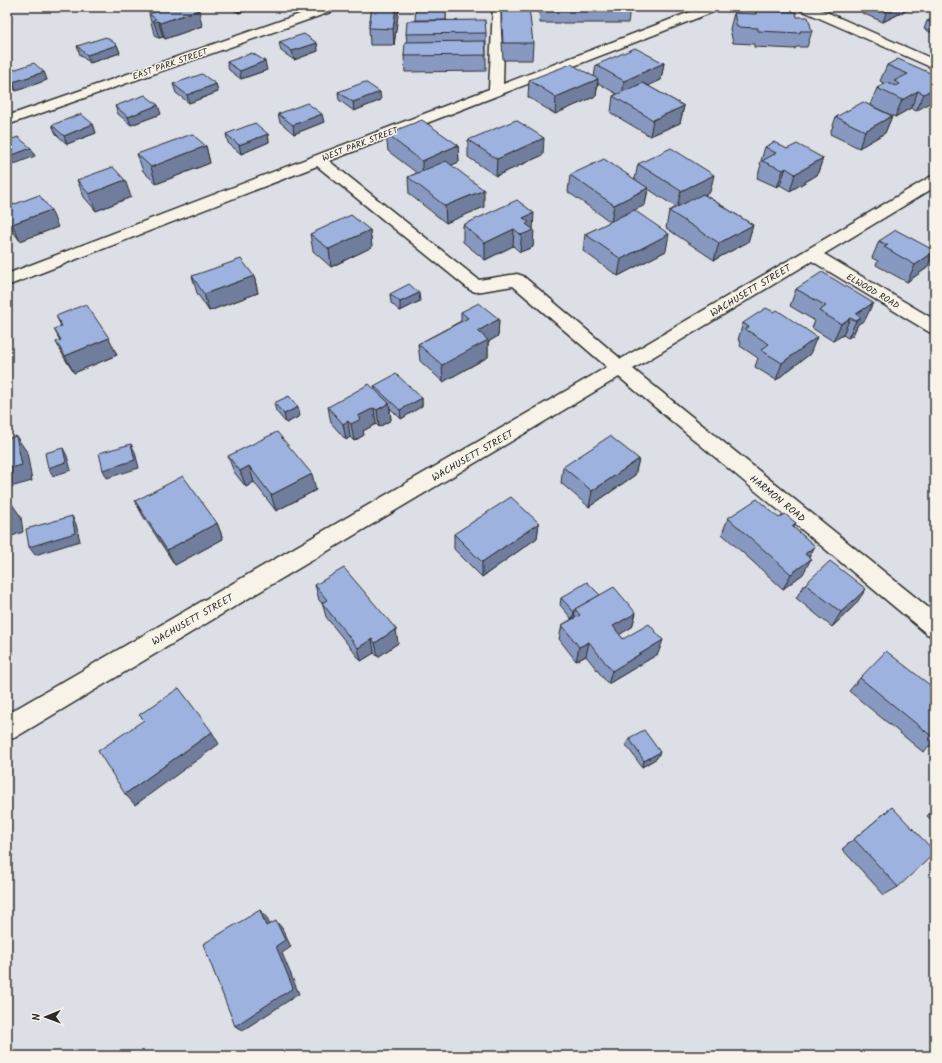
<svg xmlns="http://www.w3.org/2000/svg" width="942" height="1063" font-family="Kalam,sans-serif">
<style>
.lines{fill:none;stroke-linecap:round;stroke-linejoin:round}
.minor-casing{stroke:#2b2b2b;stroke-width:3}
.minor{fill:#f7f3e8;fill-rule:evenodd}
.wall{fill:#8899c1;stroke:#2b2b2b}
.shaded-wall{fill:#6f7d9d;stroke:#2b2b2b}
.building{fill:#9eb2e0;stroke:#2b2b2b}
.labels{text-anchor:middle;stroke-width:3;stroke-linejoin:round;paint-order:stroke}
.far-street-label{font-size:9px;fill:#2b2b2b;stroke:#f7f3e8}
.street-label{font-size:10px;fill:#2b2b2b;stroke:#f7f3e8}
</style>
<rect width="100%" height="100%" fill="#dce0e6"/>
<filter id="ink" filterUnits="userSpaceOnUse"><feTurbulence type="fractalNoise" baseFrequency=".025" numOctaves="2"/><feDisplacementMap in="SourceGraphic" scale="8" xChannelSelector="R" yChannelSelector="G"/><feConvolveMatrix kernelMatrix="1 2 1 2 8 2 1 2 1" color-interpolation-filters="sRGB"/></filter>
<g filter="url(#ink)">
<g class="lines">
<defs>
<g id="minor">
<path d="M 320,7 L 338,7 L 336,10 L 7,125 L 7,116 Z"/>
<path d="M 493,7 L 505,7 L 503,84 L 703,7 L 720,7 L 718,10 L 329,161 L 479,280 L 517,274 L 523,276 L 621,359 L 930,177 L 935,175 L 935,187 L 824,254 L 935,320 L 935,334 L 929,332 L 812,261 L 633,369 L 935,613 L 935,637 L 927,634 L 619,377 L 16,737 L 7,740 L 7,714 L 607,367 L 513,286 L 476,292 L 470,290 L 317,166 L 7,286 L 7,274 L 489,89 Z"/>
<path d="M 799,7 L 815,7 L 935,60 L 935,69 L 801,10 Z"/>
</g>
</defs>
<use href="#minor" class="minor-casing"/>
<use href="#minor" class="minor"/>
</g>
<g class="wall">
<path d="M 228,7 L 257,7 L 239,13 Z"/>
<path d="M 372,7 L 399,7 L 394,45 L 370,45 L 369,28 Z"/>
<path d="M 501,7 L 533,43 L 532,60 L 503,60 L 501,23 Z"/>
<path d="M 539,7 L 630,7 L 628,23 L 540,23 L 539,12 Z"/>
<path d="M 864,7 L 913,7 L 883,22 L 862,13 Z"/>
<path d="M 416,8 L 446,8 L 446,20 L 486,33 L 486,71 L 405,72 L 404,56 L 407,42 L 406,34 L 416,21 Z"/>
<path d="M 756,11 L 797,17 L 812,31 L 807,47 L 796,47 L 795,49 L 754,47 L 754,44 L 733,43 L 730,29 L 734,13 L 755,14 Z"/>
<path d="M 149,14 L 202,26 L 165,39 L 163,37 L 159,38 L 156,37 L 154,31 L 153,30 Z"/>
<path d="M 935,18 L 935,34 L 924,29 L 927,21 Z"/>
<path d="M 279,42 L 317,43 L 318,51 L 294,60 L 281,51 Z"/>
<path d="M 117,45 L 120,53 L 90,63 L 80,55 L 77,46 Z"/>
<path d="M 227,62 L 267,70 L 241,79 L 229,70 Z"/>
<path d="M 664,63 L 661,80 L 648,86 L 684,106 L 680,123 L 650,136 L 611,113 L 613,96 L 617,94 L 598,83 L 596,96 L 555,114 L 528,97 L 529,80 L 594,77 L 596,65 Z"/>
<path d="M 887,65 L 935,75 L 916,111 L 911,108 L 895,117 L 870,105 L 877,88 L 885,84 L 880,81 Z"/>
<path d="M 7,72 L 44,72 L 47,80 L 16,91 L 7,82 Z"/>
<path d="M 173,84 L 216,84 L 218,92 L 189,103 L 176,93 Z"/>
<path d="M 338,92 L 381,100 L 354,111 L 339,100 Z"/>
<path d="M 115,106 L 161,114 L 131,125 L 118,114 Z"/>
<path d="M 278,114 L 324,122 L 294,134 L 280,122 Z"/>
<path d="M 892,116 L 885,133 L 859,148 L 830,134 L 836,117 Z"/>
<path d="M 93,124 L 96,133 L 67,144 L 56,134 L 52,125 Z"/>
<path d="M 226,134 L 268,134 L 269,142 L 241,154 L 228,143 Z"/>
<path d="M 386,134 L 458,145 L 459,162 L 451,165 L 484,207 L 446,223 L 409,194 L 408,177 L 417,173 L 388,151 Z"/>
<path d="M 468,140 L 543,155 L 496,176 L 468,157 Z"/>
<path d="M 206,146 L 210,163 L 156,184 L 143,171 L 137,154 Z"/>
<path d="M 765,147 L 787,149 L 823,158 L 817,175 L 790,191 L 780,185 L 777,187 L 757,178 L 761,165 L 760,164 Z"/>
<path d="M 638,164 L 710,192 L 705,195 L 753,225 L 748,242 L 714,260 L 666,228 L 669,211 L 676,207 L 648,189 L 645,205 L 634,210 L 666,251 L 618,276 L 583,251 L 585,234 L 611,222 L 568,192 L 570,175 L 635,179 Z"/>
<path d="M 77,180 L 131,197 L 96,211 L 84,197 Z"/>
<path d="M 7,207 L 58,227 L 20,241 L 9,226 L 7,222 Z"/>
<path d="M 463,225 L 533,229 L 533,247 L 520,252 L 513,246 L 485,260 L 463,242 Z"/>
<path d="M 370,230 L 372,247 L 331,267 L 313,251 L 310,234 Z"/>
<path d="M 879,241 L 927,268 L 907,282 L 876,265 L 878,261 L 872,258 Z"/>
<path d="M 192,276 L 254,276 L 258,293 L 209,311 L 197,293 Z"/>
<path d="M 796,289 L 865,320 L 858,324 L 853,335 L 848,338 L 843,335 L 833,341 L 812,328 L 815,321 L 790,306 Z"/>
<path d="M 390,294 L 420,301 L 400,311 L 391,303 Z"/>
<path d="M 461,312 L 499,319 L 498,336 L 488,342 L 488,357 L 443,382 L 420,361 L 418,344 L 461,321 Z"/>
<path d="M 56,316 L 117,355 L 74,373 L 65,359 L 56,342 L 60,341 L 54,329 L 61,326 Z"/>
<path d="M 743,323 L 810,354 L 776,380 L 755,367 L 758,358 L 740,346 L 741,342 L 738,340 Z"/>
<path d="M 374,386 L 422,398 L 422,406 L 401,419 L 390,408 L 391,420 L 379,427 L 376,424 L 363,431 L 364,435 L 354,441 L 350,437 L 346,440 L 331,423 L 328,407 L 375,389 Z"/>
<path d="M 274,403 L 300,416 L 286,423 L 276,411 Z"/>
<path d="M 228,456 L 316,490 L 276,511 L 254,482 L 246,487 L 234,472 Z"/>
<path d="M 639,459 L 635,475 L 589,507 L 561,483 L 563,467 Z"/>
<path d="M 135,501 L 217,523 L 223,539 L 175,565 L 143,516 Z"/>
<path d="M 728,518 L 779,518 L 796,523 L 794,528 L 815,546 L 809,557 L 803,574 L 783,589 L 722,534 Z"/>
<path d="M 539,523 L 537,538 L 482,577 L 454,549 L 454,534 Z"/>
<path d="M 805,584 L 856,604 L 832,627 L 796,598 Z"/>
<path d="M 315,585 L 398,643 L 378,657 L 374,653 L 361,661 L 326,617 L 323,605 L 319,600 Z"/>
<path d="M 600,595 L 636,613 L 632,627 L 619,634 L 623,639 L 658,654 L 608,684 L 586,656 L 576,661 L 559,639 L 562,625 L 572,619 L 560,605 L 561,598 Z"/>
<path d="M 860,678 L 935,689 L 935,742 L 923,752 L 849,691 Z"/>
<path d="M 629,738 L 657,758 L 642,767 L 626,745 Z"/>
<path d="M 892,807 L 898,887 L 884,895 L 842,849 Z"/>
<path d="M 935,808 L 935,823 L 927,816 Z"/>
</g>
<g class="shaded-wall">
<path d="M 17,7 L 24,7 L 18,9 Z"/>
<path d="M 238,7 L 257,7 L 239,13 Z"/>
<path d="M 396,7 L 399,7 L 394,45 L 393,29 Z"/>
<path d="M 888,7 L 913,7 L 883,22 Z"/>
<path d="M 199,10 L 202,26 L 165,39 L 160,23 Z"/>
<path d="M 158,21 L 163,37 L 159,38 L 154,22 Z"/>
<path d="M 317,43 L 318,51 L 294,60 L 292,51 Z"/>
<path d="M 117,45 L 120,53 L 90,63 L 87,55 Z"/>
<path d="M 265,61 L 267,70 L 241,79 L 240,71 Z"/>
<path d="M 664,63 L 661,80 L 622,97 L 624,81 Z"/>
<path d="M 44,72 L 47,80 L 16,91 L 13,82 Z"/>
<path d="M 598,79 L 596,96 L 555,114 L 556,97 Z"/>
<path d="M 216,84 L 218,92 L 189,103 L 187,95 Z"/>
<path d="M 935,87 L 935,100 L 916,111 L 924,94 Z"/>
<path d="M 918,91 L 911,108 L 895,117 L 902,100 Z"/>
<path d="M 380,92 L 381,100 L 354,111 L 353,102 Z"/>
<path d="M 158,105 L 161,114 L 131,125 L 128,117 Z"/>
<path d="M 684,106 L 680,123 L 650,136 L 653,120 Z"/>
<path d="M 322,114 L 324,122 L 294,134 L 293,125 Z"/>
<path d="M 892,116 L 885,133 L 859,148 L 865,131 Z"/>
<path d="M 93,124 L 96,133 L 67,144 L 64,136 Z"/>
<path d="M 268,134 L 269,142 L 241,154 L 239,145 Z"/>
<path d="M 544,138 L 543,155 L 496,176 L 497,159 Z"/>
<path d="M 458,145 L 459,162 L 422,178 L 422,161 Z"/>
<path d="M 206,146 L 210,163 L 156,184 L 151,167 Z"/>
<path d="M 31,148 L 35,156 L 7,167 L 7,157 Z"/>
<path d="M 823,158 L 817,175 L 790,191 L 795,174 Z"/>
<path d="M 786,168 L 780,185 L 777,187 L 783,170 Z"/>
<path d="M 714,175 L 710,192 L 677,208 L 681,191 Z"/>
<path d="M 125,180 L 131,197 L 96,211 L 89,194 Z"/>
<path d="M 648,188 L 645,205 L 611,222 L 614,205 Z"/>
<path d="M 484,190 L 484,207 L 446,223 L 445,206 Z"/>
<path d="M 51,210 L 58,227 L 20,241 L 12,224 Z"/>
<path d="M 534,213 L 533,230 L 534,230 L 533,247 L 520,252 L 523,218 Z"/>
<path d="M 753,225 L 748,242 L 714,260 L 719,243 Z"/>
<path d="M 514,229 L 513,246 L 485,260 L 485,243 Z"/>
<path d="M 370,230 L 372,247 L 331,267 L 329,249 Z"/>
<path d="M 669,234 L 666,251 L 618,276 L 621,259 Z"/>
<path d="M 935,251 L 927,268 L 907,282 L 915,265 Z"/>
<path d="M 254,276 L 258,293 L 209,311 L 204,294 Z"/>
<path d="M 419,293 L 420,301 L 400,311 L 400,302 Z"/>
<path d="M 873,303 L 865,320 L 858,324 L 853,335 L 848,338 L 856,321 L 856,314 Z"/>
<path d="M 850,318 L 843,335 L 833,341 L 841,324 Z"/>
<path d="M 499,319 L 498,336 L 488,342 L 488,357 L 443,382 L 442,365 L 478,331 Z"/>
<path d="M 817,337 L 810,354 L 776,380 L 782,363 Z"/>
<path d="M 109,338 L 117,355 L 74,373 L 65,356 Z"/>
<path d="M 422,398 L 422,406 L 401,419 L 400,410 Z"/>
<path d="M 389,403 L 391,420 L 379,427 L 377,410 Z"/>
<path d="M 298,407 L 300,416 L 286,423 L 284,414 Z"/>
<path d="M 374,408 L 376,424 L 363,431 L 364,435 L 354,441 L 351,424 L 358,416 Z"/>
<path d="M 348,421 L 350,437 L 346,440 L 343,424 Z"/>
<path d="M 16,436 L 27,452 L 32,481 L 7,488 L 7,469 Z"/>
<path d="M 131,444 L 135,452 L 139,468 L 107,478 L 103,470 Z"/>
<path d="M 63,448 L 67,456 L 71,470 L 53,476 L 48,468 Z"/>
<path d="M 639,459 L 635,475 L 589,507 L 592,491 Z"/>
<path d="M 249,466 L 254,482 L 246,487 L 240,471 Z"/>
<path d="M 312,474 L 316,490 L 276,511 L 271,495 Z"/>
<path d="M 10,501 L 21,517 L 23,532 L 12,536 L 12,542 L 7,543 L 7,518 Z"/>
<path d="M 72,516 L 76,524 L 80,541 L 35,555 L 29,547 Z"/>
<path d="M 217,523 L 223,539 L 175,565 L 167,550 Z"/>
<path d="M 539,523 L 537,538 L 482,577 L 482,562 Z"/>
<path d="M 796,523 L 788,539 L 792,526 Z"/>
<path d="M 815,546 L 806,562 L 805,554 Z"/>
<path d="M 811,559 L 803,574 L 783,589 L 791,574 Z"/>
<path d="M 866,589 L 856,604 L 832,627 L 841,612 Z"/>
<path d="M 574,612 L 575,612 L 574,619 L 572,620 Z"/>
<path d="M 636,613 L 632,627 L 609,641 L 613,626 Z"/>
<path d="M 396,629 L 398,643 L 378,657 L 375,643 Z"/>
<path d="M 372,639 L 374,653 L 361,661 L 358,648 Z"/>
<path d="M 663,640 L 658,654 L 608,684 L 612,671 Z"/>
<path d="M 589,642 L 586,656 L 576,661 L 579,647 Z"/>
<path d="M 212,732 L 219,744 L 135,805 L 125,794 Z"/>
<path d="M 660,752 L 657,758 L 642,767 L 644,761 Z"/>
<path d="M 260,910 L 267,918 L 273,934 L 266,926 Z"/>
<path d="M 276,921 L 282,928 L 291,947 L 282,953 L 299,994 L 243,1030 L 235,1026 L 276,946 Z"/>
</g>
<g class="building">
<path d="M 170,7 L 194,7 L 199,10 L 160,23 L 158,21 L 154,22 L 152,21 L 156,19 L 149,14 Z"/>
<path d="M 372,7 L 396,7 L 393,29 L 369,28 Z"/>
<path d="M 501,7 L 529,7 L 533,43 L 503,43 Z"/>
<path d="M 416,8 L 446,8 L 446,20 L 415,20 Z"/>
<path d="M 756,11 L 796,12 L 797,17 L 808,17 L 812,31 L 800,31 L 800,33 L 758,31 L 758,28 L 737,27 L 734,13 L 756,14 Z"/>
<path d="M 934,18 L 935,18 L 935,24 L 927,21 Z"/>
<path d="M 485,20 L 486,33 L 406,34 L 407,21 Z"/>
<path d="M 304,34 L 317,43 L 292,51 L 279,42 Z"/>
<path d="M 106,37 L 117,45 L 87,55 L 77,46 Z"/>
<path d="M 485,41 L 486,55 L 404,56 L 405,42 Z"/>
<path d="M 635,48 L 664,63 L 624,81 L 596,65 Z"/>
<path d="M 252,53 L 265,61 L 240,71 L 227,62 Z"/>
<path d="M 898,59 L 935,75 L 935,87 L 924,94 L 918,91 L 902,100 L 877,88 L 887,83 L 896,86 L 900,84 L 894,81 L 908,74 L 887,65 Z"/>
<path d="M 34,63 L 44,72 L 13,82 L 7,77 L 7,72 Z"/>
<path d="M 571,64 L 598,79 L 556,97 L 529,80 Z"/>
<path d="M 202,74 L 216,84 L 187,95 L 173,84 Z"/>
<path d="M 365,82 L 380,92 L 353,102 L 338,92 Z"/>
<path d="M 643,83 L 684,106 L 653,120 L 613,96 Z"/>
<path d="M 145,95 L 158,105 L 128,117 L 115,106 Z"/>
<path d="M 863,102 L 892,116 L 865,131 L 836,117 Z"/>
<path d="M 307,103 L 322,114 L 293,125 L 278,114 Z"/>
<path d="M 81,114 L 93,124 L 64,136 L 52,125 Z"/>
<path d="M 422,120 L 458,145 L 422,161 L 386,134 Z"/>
<path d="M 516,120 L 544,138 L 497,159 L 468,140 Z"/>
<path d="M 255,123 L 268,134 L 239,145 L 226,134 Z"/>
<path d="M 192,134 L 206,146 L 151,167 L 137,154 Z"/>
<path d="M 18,137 L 31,148 L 7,157 L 7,141 Z"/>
<path d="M 774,142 L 787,149 L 797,144 L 823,158 L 795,174 L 786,168 L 783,170 L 762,161 L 776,153 L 765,147 Z"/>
<path d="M 671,148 L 714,175 L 681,191 L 638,164 Z"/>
<path d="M 604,159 L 648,188 L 614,205 L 570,175 Z"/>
<path d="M 446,161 L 484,190 L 445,206 L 408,177 Z"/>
<path d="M 113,167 L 125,180 L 89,194 L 77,180 Z"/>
<path d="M 703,194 L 753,225 L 719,243 L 669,211 Z"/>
<path d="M 39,195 L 51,210 L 12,224 L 7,217 L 7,207 Z"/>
<path d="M 517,200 L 534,213 L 523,218 L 529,222 L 526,224 L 534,230 L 521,235 L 514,229 L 485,243 L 463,225 Z"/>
<path d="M 634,210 L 669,234 L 621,259 L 585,234 Z"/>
<path d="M 351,215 L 370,230 L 329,249 L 310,234 Z"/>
<path d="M 896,230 L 935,251 L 915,265 L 884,247 L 888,245 L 879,241 Z"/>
<path d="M 241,259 L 254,276 L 204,294 L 192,276 Z"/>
<path d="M 822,272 L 873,303 L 856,314 L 861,318 L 856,321 L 850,318 L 841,324 L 819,311 L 826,306 L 796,289 Z"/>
<path d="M 409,284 L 419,293 L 400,302 L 390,294 Z"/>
<path d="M 479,303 L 499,319 L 478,331 L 488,340 L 442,365 L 418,344 L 468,318 L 461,312 Z"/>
<path d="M 86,304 L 109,338 L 65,356 L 56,342 L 61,340 L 54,329 L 62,326 L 56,316 Z"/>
<path d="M 766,308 L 774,312 L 777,310 L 817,337 L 782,363 L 761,350 L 769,344 L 745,329 L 749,327 L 743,323 Z"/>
<path d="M 396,374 L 422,398 L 400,410 L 374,386 Z"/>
<path d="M 369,384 L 389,403 L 377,410 L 374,408 L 358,416 L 361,419 L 351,424 L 348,421 L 343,424 L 328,407 Z"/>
<path d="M 289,396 L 298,407 L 284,414 L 274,403 Z"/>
<path d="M 277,432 L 312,474 L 271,495 L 249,466 L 240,471 L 228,456 Z"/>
<path d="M 16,436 L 22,465 L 7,469 L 7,439 Z"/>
<path d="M 610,436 L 639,459 L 592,491 L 563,467 Z"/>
<path d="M 131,444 L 135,460 L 103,470 L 99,453 Z"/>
<path d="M 63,448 L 66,462 L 48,468 L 45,453 Z"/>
<path d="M 183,476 L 217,523 L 167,550 L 135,501 Z"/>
<path d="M 511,497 L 539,523 L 482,562 L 454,534 Z"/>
<path d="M 757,499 L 779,518 L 785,514 L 796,523 L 792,526 L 815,546 L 805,554 L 811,559 L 791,574 L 728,518 Z"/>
<path d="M 10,501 L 12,516 L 7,518 L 7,502 Z"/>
<path d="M 72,516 L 75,533 L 29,547 L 26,529 Z"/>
<path d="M 830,561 L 866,589 L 841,612 L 805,584 Z"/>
<path d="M 344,568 L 396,629 L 375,643 L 372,639 L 358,648 L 322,603 L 327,600 L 315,585 Z"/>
<path d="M 587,582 L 600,595 L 575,609 L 575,612 L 574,612 L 561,598 Z"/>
<path d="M 614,587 L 636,613 L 613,626 L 623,639 L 649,624 L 663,640 L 612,671 L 589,642 L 579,647 L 562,625 L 580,615 L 575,609 Z"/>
<path d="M 886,651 L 935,689 L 935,739 L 860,678 Z"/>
<path d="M 179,688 L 212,732 L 125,794 L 98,751 L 144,720 L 139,715 Z"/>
<path d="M 644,730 L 660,752 L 644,761 L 629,738 Z"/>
<path d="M 892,807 L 935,852 L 935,853 L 898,887 L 854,839 Z"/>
<path d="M 260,910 L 266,926 L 276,921 L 285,940 L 276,946 L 293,988 L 235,1026 L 203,944 Z"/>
</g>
</g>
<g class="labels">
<g class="far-street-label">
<text transform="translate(170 64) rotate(-19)" y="3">EAST PARK STREET</text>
<text transform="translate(360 144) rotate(-21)" y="3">WEST PARK STREET</text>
<text transform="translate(873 291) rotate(31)" y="3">ELWOOD ROAD</text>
</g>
<g class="street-label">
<text transform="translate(750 290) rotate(-31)" y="4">WACHUSETT STREET</text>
<text transform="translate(472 455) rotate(-30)" y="4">WACHUSETT STREET</text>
<text transform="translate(778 498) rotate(39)" y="4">HARMON ROAD</text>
<text transform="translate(192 619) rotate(-30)" y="4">WACHUSETT STREET</text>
</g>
</g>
<rect width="942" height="1063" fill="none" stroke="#f7f3e8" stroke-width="24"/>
<rect x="12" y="12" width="918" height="1039" fill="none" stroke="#2b2b2b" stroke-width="1.5" filter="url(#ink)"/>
<g transform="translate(46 1017) rotate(269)" stroke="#f7f3e8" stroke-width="3" paint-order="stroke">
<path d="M0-3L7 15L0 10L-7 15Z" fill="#2b2b2b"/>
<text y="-6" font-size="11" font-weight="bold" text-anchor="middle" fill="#2b2b2b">N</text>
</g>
</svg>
